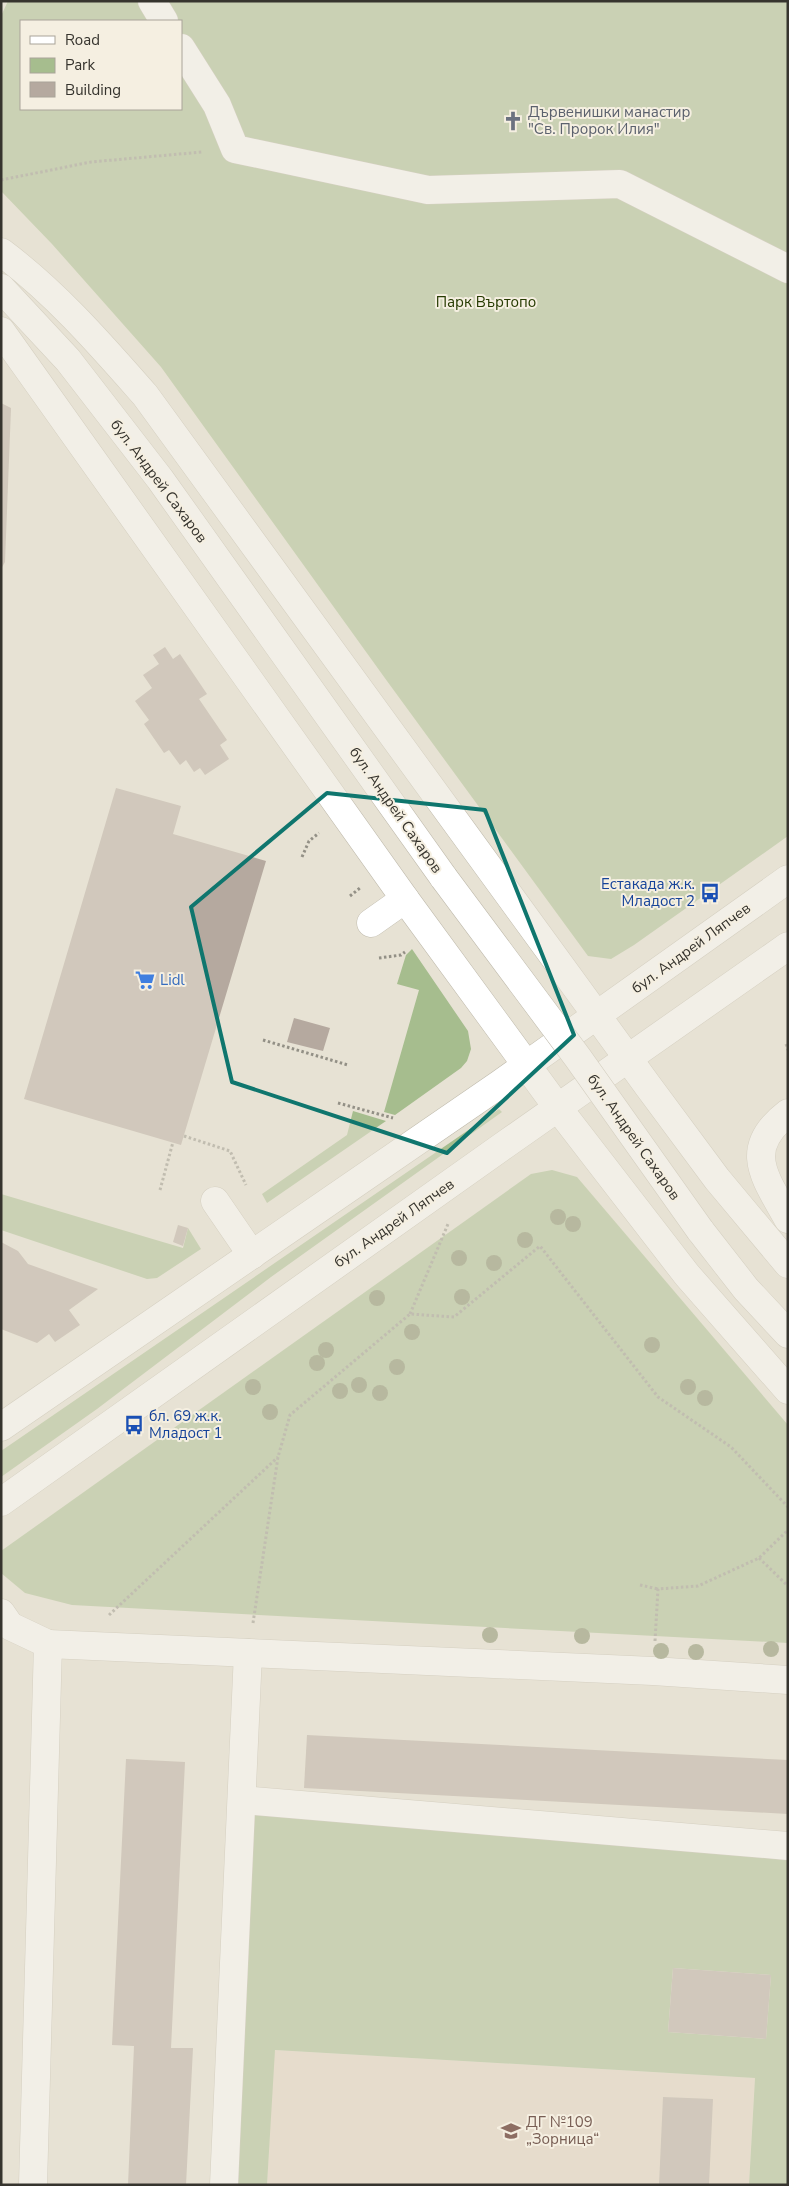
<svg xmlns="http://www.w3.org/2000/svg" width="789" height="2186" font-family="'Nunito Sans',sans-serif">
<style>
.education{fill:#e5d6c3}
.green{fill:#a6bd8e;fill-rule:evenodd}
.building{fill:#b5a99f}
.lines{fill:none;stroke-linecap:round;stroke-linejoin:round}
.minor-casing{stroke:#bfbaac;stroke-width:29}
.major-casing{stroke:#bfbaac;stroke-width:29}
.path{stroke:#939086;stroke-width:3;stroke-dasharray:2.5 2.5;stroke-linecap:butt}
.minor{stroke:#fff;stroke-width:28}
.major{stroke:#fff;stroke-width:28}
.minor-bridge-casing{stroke:#bfbaac;stroke-width:29;stroke-linecap:butt}
.minor-bridge{stroke:#fff;stroke-width:28}
.tree{fill:#7d8660}
.marked{fill:none;stroke:#0f766e;stroke-width:4;stroke-linejoin:round}
.labels{text-anchor:middle;stroke-width:4;stroke-linejoin:round;paint-order:stroke}
.worship-label{font-size:15px;fill:#5b616d;stroke:#f5efe1;text-anchor:start}
.park-label{font-size:15px;fill:#263b01;stroke:#f5efe1}
.street-label{font-size:15px;fill:#36342e;stroke:#f5efe1}
.transit-label{font-size:15px;fill:#164399;stroke:#f5efe1;text-anchor:end}
.shop-label{font-size:15px;fill:#366cbe;stroke:#f5efe1;text-anchor:start}
.education-label{font-size:15px;fill:#785e54;stroke:#f5efe1;text-anchor:start}
</style>
<rect width="100%" height="100%" fill="#e7e2d4"/>
<path class="education" d="M 274,2050 L 755,2078 L 749,2185 L 267,2185 Z"/>
<g class="green">
<path d="M 8,1 L 788,1 L 788,836 L 634,945 L 611,959 L 588,956 L 387,681 L 161,367 L 52,244 L 1,191 L 1,16 ZM 21,21 L 181,21 L 181,109 L 21,109 Z"/>
<path d="M 412,949 L 468,1031 L 471,1049 L 467,1061 L 461,1068 L 395,1115 L 384,1112 L 419,990 L 397,984 L 406,955 Z"/>
<path d="M 499,1109 L 502,1112 L 271,1277 L 97,1409 L 1,1477 L 1,1451 Z"/>
<path d="M 353,1111 L 386,1121 L 267,1203 L 262,1194 L 347,1135 Z"/>
<path d="M 552,1170 L 577,1177 L 788,1425 L 788,1643 L 72,1605 L 25,1593 L 1,1573 L 1,1551 L 531,1174 Z"/>
<path d="M 1,1194 L 183,1248 L 188,1228 L 201,1249 L 157,1278 L 147,1279 L 1,1230 Z"/>
<path d="M 242,1800 L 788,1846 L 788,2185 L 749,2185 L 755,2078 L 275,2050 L 267,2185 L 224,2185 ZM 673,1968 L 771,1975 L 766,2039 L 668,2032 Z"/>
</g>
<g class="building">
<path d="M 1,403 L 11,408 L 5,562 L 1,569 Z"/>
<path d="M 165,647 L 173,659 L 180,654 L 207,694 L 199,699 L 227,740 L 220,745 L 229,759 L 205,775 L 200,768 L 194,772 L 186,760 L 180,765 L 169,750 L 164,753 L 144,724 L 149,720 L 135,701 L 152,688 L 143,675 L 159,664 L 153,655 Z"/>
<path d="M 116,788 L 181,806 L 173,834 L 266,861 L 181,1145 L 24,1099 Z"/>
<path d="M 294,1018 L 330,1028 L 323,1051 L 287,1042 Z"/>
<path d="M 178,1225 L 188,1228 L 183,1246 L 173,1242 Z"/>
<path d="M 1,1242 L 18,1251 L 28,1264 L 98,1289 L 69,1310 L 80,1325 L 55,1342 L 49,1334 L 37,1343 L 1,1329 Z"/>
<path d="M 307,1735 L 788,1760 L 788,1814 L 304,1788 Z"/>
<path d="M 126,1759 L 185,1762 L 171,2048 L 193,2048 L 186,2185 L 128,2185 L 134,2046 L 112,2045 Z"/>
<path d="M 673,1968 L 771,1975 L 766,2039 L 668,2032 Z"/>
<path d="M 663,2097 L 713,2099 L 709,2185 L 659,2185 Z"/>
</g>
<g class="lines">
<defs>
<g id="minor">
<path d="M 152,1 L 164,21"/>
<path d="M 181,48 L 217,105 L 235,149 L 428,190 L 620,184 L 788,269"/>
<path d="M 1,288 L 68,360 L 160,479 L 444,878"/>
<path d="M 371,923 L 405,899"/>
<path d="M 788,1113 C 741,1149 765,1177 788,1219"/>
<path d="M 215,1201 L 252,1255"/>
<path d="M 700,1230 L 746,1289 L 788,1334"/>
<path d="M 1,1613 L 10,1626 L 48,1644 L 33,2185"/>
<path d="M 48,1644 L 653,1671 L 788,1680"/>
<path d="M 242,1800 L 788,1846"/>
<path d="M 224,2185 L 248,1653"/>
</g>
<g id="major">
<path d="M 1,252 C 56,293 100,344 145,395 L 648,1086 L 717,1179 L 788,1264"/>
<path d="M 1,331 L 405,899 L 558,1108 L 687,1275 L 788,1390"/>
<path d="M 1,1427 L 500,1084 L 788,879"/>
<path d="M 1,1502 L 503,1146 L 788,946"/>
</g>
</defs>
<use href="#minor" class="minor-casing"/>
<use href="#major" class="major-casing"/>
<g class="path">
<path d="M 1,180 L 91,162 L 202,152"/>
<path d="M 302,857 L 309,841 L 319,833"/>
<path d="M 350,896 L 360,888"/>
<path d="M 379,958 L 401,955 L 405,952"/>
<path d="M 263,1040 L 348,1065"/>
<path d="M 786,1044 L 788,1050"/>
<path d="M 338,1103 L 393,1118"/>
<path d="M 184,1136 L 230,1151 L 246,1185"/>
<path d="M 160,1190 L 173,1142"/>
<path d="M 410,1314 L 448,1224"/>
<path d="M 759,1558 L 788,1586"/>
<path d="M 640,1585 L 658,1589"/>
<path d="M 109,1615 L 278,1457"/>
<path d="M 253,1623 L 278,1457 L 290,1415 L 410,1314 L 454,1317 L 540,1246 L 658,1397 L 731,1447 L 788,1507"/>
<path d="M 655,1641 L 658,1589 L 698,1586 L 759,1558 L 788,1530"/>
</g>
<use href="#minor" class="minor"/>
<use href="#major" class="major"/>
<defs>
<path id="minor-bridge" d="M 444,878 L 578,1058 L 700,1230"/>
</defs>
<use href="#minor-bridge" class="minor-bridge-casing"/>
<use href="#minor-bridge" class="minor-bridge"/>
</g>
<g class="tree">
<circle cx="558" cy="1217" r="8"/>
<circle cx="573" cy="1224" r="8"/>
<circle cx="525" cy="1240" r="8"/>
<circle cx="459" cy="1258" r="8"/>
<circle cx="494" cy="1263" r="8"/>
<circle cx="462" cy="1297" r="8"/>
<circle cx="377" cy="1298" r="8"/>
<circle cx="412" cy="1332" r="8"/>
<circle cx="652" cy="1345" r="8"/>
<circle cx="326" cy="1350" r="8"/>
<circle cx="317" cy="1363" r="8"/>
<circle cx="397" cy="1367" r="8"/>
<circle cx="359" cy="1385" r="8"/>
<circle cx="253" cy="1387" r="8"/>
<circle cx="688" cy="1387" r="8"/>
<circle cx="340" cy="1391" r="8"/>
<circle cx="380" cy="1393" r="8"/>
<circle cx="705" cy="1398" r="8"/>
<circle cx="270" cy="1412" r="8"/>
<circle cx="490" cy="1635" r="8"/>
<circle cx="582" cy="1636" r="8"/>
<circle cx="771" cy="1649" r="8"/>
<circle cx="661" cy="1651" r="8"/>
<circle cx="696" cy="1652" r="8"/>
</g>
<path d="M0 0H789V2186H0ZM 327,793 L 485,810 L 574,1035 L 447,1153 L 232,1082 L 191,907 Z" fill="#e7e2d4" fill-opacity=".55" fill-rule="evenodd"/>
<path class="marked" d="M 327,793 L 485,810 L 574,1035 L 447,1153 L 232,1082 L 191,907 Z"/>
<defs>
<symbol id="church-bare" viewBox="-9 -9 18 18"><path d="M-1.2-6h2.4v3.5h3.3v2.4h-3.3V6h-2.4V-.1h-3.3v-2.4h3.3Z" fill="#6b7280" stroke="#f5efe1" stroke-width="2.5" paint-order="stroke"/></symbol>
<symbol id="bus-bare" viewBox="-9 -9 18 18"><path d="M-5-6H5V4H4V6H2V4H-2V6H-4V4H-5ZM-3.5-4V0h7V-4ZM-3.5 1.2v1.5H-2V1.2ZM2 1.2v1.5H3.5V1.2Z" fill="#1a4fb4" stroke="#f5efe1" stroke-width="2.5" paint-order="stroke"/></symbol>
<symbol id="supermarket-bare" viewBox="-9 -9 18 18"><path d="M-6-5.5h2.5l.6 2H6L4.5 2H-2.5L-4.4-4H-6ZM-1.5 3.2a1.3 1.3 0 1 0 .1 0ZM3 3.2a1.3 1.3 0 1 0 .1 0Z" fill="#3f7fe0" stroke="#f5efe1" stroke-width="2.5" paint-order="stroke"/></symbol>
<symbol id="school-bare" viewBox="-9 -9 18 18"><path d="M0-5L7-2L0 1L-7-2ZM-4 1L0 2.5L4 1V4Q0 6-4 4Z" fill="#8d6e63" stroke="#f5efe1" stroke-width="2.5" paint-order="stroke"/></symbol>
</defs>
<g fill-rule="evenodd">
<use href="#church-bare" x="499" y="107" width="28" height="28"/>
<use href="#bus-bare" x="696" y="879" width="28" height="28"/>
<use href="#supermarket-bare" x="131" y="966" width="28" height="28"/>
<use href="#bus-bare" x="120" y="1411" width="28" height="28"/>
<use href="#school-bare" x="497" y="2117" width="28" height="28"/>
</g>
<g class="labels">
<g class="worship-label">
<text x="528" y="117">Дървенишки манастир<tspan x="528" dy="17">"Св. Пророк Илия"</tspan></text>
</g>
<g class="park-label">
<text x="486" y="307">Парк Въртопо</text>
</g>
<g class="street-label">
<text transform="translate(159 481) rotate(53)" y="5">бул. Андрей Сахаров</text>
<text transform="translate(396 810) rotate(55)" y="5">бул. Андрей Сахаров</text>
<text transform="translate(691 948) rotate(-36)" y="5">бул. Андрей Ляпчев</text>
<text transform="translate(634 1137) rotate(55)" y="5">бул. Андрей Сахаров</text>
<text transform="translate(394 1223) rotate(-35)" y="5">бул. Андрей Ляпчев</text>
</g>
<g class="transit-label">
<text x="695" y="889">Естакада ж.к.<tspan x="695" dy="17">Младост 2</tspan></text>
<text x="149" y="1421" text-anchor="start">бл. 69 ж.к.<tspan x="149" dy="17">Младост 1</tspan></text>
</g>
<g class="shop-label">
<text x="160" y="985">Lidl</text>
</g>
<g class="education-label">
<text x="526" y="2127">ДГ №109<tspan x="526" dy="17">„Зорница“</tspan></text>
</g>
</g>
<rect width="789" height="2186" fill="none" stroke="#36342e" stroke-width="5"/>
<rect x="20" y="20" width="162" height="90" fill="#f5efe1" stroke="#a9a499"/>
<rect x="30" y="36" width="25" height="8" fill="#ffffff" stroke="#a9a499"/>
<text x="65" y="45" font-size="15" fill="#36342e">Road</text>
<rect x="30" y="58" width="25" height="15" fill="#a6bd8e" stroke="#a9a499"/>
<text x="65" y="70" font-size="15" fill="#36342e">Park</text>
<rect x="30" y="82" width="25" height="15" fill="#b5a99f" stroke="#a9a499"/>
<text x="65" y="95" font-size="15" fill="#36342e">Building</text>
</svg>
